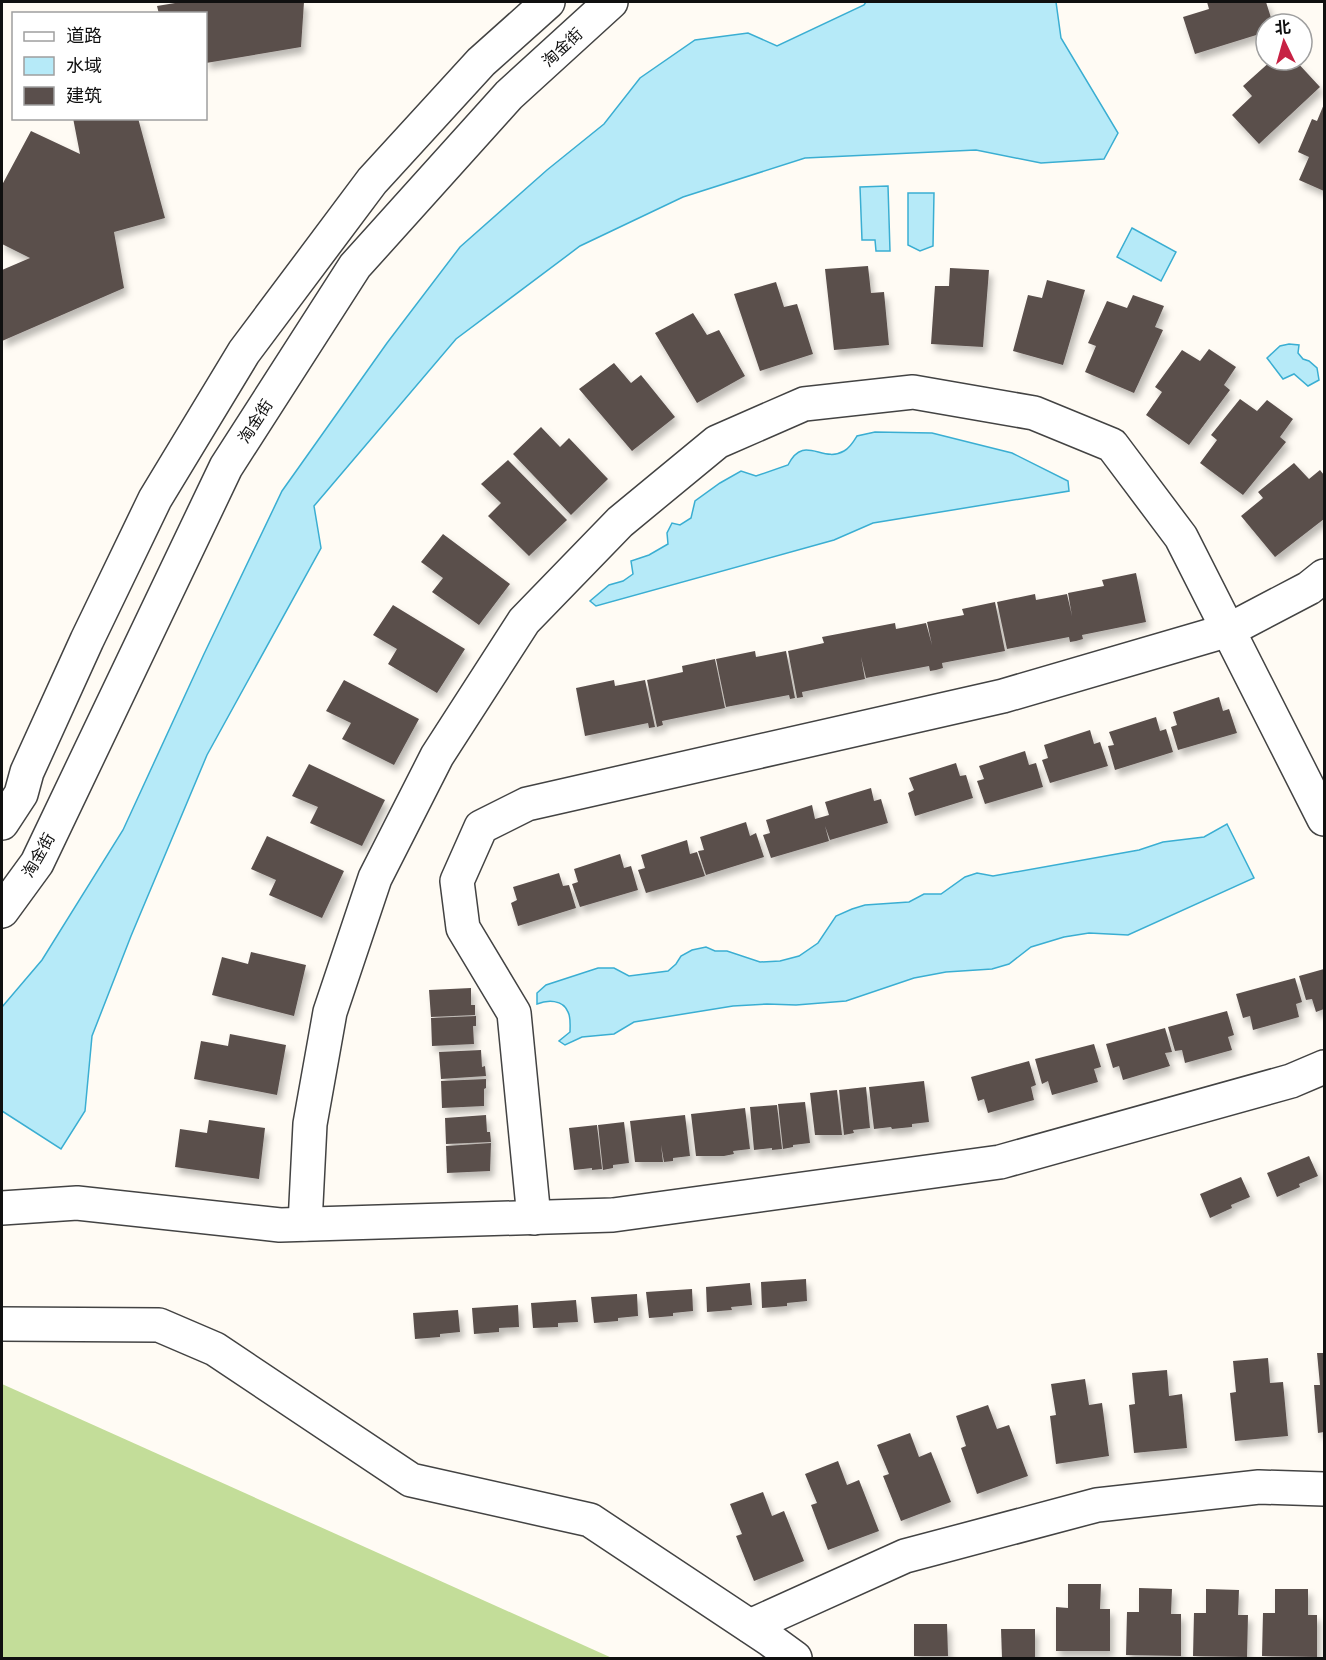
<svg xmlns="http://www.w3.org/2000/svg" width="1326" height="1660" font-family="'Libre Baskerville','Noto Sans SC',serif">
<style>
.forest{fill:#c3dd99}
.water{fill:#b6eaf8;stroke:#3aaed2;stroke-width:1.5}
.building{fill:#5a4f4c;filter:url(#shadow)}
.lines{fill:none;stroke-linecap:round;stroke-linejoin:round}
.minor-casing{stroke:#434343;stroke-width:36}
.minor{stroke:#fff;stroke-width:33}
.labels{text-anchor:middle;stroke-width:6;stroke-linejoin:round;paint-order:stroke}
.street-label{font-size:16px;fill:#101010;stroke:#fff}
</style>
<defs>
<filter id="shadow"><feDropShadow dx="3.5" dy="6" stdDeviation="3" flood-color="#0004"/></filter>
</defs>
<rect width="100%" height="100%" fill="#fffbf4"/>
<path class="forest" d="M 2,1384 L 612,1658 L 2,1658 Z"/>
<g class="water">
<path d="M 866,2 L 1056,2 L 1061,38 L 1118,133 L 1104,159 L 1041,163 L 976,150 L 805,158 L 683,197 L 580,246 L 456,339 L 314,506 L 321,548 L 207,755 L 131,936 L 92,1036 L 85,1111 L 61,1149 L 2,1111 L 2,1007 L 42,960 L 123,830 L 204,654 L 282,491 L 387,343 L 460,247 L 547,170 L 604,124 L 640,78 L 695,40 L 748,33 L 777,46 L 864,5 Z"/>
<path d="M 888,186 L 890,251 L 876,251 L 875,240 L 862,240 L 860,187 Z"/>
<path d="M 908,193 L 934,193 L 933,246 L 920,251 L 908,245 Z"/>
<path d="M 1132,228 L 1176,252 L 1161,281 L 1117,257 Z"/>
<path d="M 1289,344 L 1299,345 L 1298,353 L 1303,359 L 1309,361 L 1317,368 L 1319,380 L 1308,386 L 1294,374 L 1283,379 L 1267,358 L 1280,346 Z"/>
<path d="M 875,432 L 932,433 L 1012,453 L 1068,481 L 1069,491 L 873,523 L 834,540 L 596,606 L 590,601 L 609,585 L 623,581 L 633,574 L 631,561 L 649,555 L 668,544 L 667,533 L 672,523 L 680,525 L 691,518 L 695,501 L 720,483 L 741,471 L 756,476 L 788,465 C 804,433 822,464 844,451 C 850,448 854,441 857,436 Z"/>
<path d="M 1227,824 L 1254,878 L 1128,935 L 1089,933 L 1064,937 L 1031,947 L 1009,964 L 992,969 L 946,972 L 914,978 L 846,1001 L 796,1005 L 767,1004 L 733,1006 L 634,1022 L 614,1034 L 582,1037 L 565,1045 L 559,1041 L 570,1032 C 570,1026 571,1017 568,1012 C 563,999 547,1000 537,1004 L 537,993 L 546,985 L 598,968 L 614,968 L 629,976 L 668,971 L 676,964 L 681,956 L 692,950 L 706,947 L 715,951 L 727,951 L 760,962 L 780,961 L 799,956 L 818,943 L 836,916 L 852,909 L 865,905 L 909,902 L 924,894 L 941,894 L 965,877 L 977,873 L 993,876 L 1139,850 L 1163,842 L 1204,837 Z"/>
</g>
<g class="building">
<path d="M 181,2 L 304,2 L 301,47 L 206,63 L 206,14 L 159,14 L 157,6 Z"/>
<path d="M 1207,2 L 1266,2 L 1273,24 L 1266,24 L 1266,32 L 1195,54 L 1183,17 L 1209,9 Z"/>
<path d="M 1272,60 L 1295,60 L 1320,87 L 1259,144 L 1232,115 L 1252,96 L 1243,86 Z"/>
<path d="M 1324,104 L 1324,191 L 1299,180 L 1309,157 L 1298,152 L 1312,119 L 1317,121 Z"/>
<path d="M 73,118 L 138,118 L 165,218 L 114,232 L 124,288 L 2,341 L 2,270 L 30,258 L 2,244 L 2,185 L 31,131 L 80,154 Z"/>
<path d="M 868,266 L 871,293 L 884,292 L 889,345 L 834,350 L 825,269 Z"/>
<path d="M 950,268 L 989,270 L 983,347 L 931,344 L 935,286 L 949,286 Z"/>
<path d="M 1047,280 L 1085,290 L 1063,365 L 1013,351 L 1028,295 L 1042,298 Z"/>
<path d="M 776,282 L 784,307 L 797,304 L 813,354 L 760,371 L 734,294 Z"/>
<path d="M 1133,295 L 1164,306 L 1155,327 L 1163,330 L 1134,393 L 1085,372 L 1096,346 L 1088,343 L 1107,301 L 1127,308 Z"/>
<path d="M 693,313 L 707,335 L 719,330 L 745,376 L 697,403 L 655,333 Z"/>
<path d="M 1209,349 L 1236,367 L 1224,385 L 1230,390 L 1189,445 L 1146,415 L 1162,392 L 1155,387 L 1182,350 L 1200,361 Z"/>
<path d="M 614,363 L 631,383 L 641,375 L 675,417 L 632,451 L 579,389 Z"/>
<path d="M 1240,399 L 1257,411 L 1267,400 L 1293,419 L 1280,437 L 1286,442 L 1243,495 L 1200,463 L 1217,440 L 1211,435 Z"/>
<path d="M 541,427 L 560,447 L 569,438 L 608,479 L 571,515 L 513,454 Z"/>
<path d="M 508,460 L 567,520 L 529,556 L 488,516 L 501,503 L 481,484 Z"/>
<path d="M 1294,463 L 1309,479 L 1320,470 L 1324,475 L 1324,519 L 1275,557 L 1241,516 L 1263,498 L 1258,492 Z"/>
<path d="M 443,534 L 510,584 L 479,625 L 432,592 L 443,578 L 421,562 Z"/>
<path d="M 1136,573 L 1146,622 L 1082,635 L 1083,639 L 1076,641 L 1070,642 L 1069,637 L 1007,649 L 997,602 L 1035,594 L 1036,600 L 1067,594 L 1072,616 L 1068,593 L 1104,586 L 1102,580 Z"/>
<path d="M 995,602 L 1005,651 L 942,663 L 943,668 L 936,670 L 930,671 L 929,666 L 866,678 L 861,657 L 865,679 L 802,692 L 803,697 L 797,698 L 788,651 L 824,643 L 822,637 L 895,623 L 896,629 L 926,623 L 932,645 L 927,622 L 964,615 L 962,609 Z"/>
<path d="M 393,605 L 465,649 L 437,693 L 388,664 L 397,649 L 373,635 Z"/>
<path d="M 755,651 L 756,657 L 786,651 L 795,698 L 790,699 L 789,695 L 726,707 L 716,659 Z"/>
<path d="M 715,659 L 725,708 L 662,721 L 663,725 L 657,727 L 647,680 L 683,672 L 682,666 Z"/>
<path d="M 344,680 L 419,719 L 394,765 L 342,739 L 351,723 L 326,711 Z"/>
<path d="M 614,680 L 615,686 L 645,680 L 655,727 L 649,728 L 648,723 L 585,736 L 576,688 Z"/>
<path d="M 1219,697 L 1223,711 L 1229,709 L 1237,733 L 1178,750 L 1171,727 L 1177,725 L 1173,712 Z"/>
<path d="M 1156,717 L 1160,731 L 1166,729 L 1173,752 L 1115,770 L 1108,746 L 1114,745 L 1109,732 Z"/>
<path d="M 1090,730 L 1094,744 L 1100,742 L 1108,766 L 1050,783 L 1042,760 L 1048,758 L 1044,745 Z"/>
<path d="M 1025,751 L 1029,765 L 1036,763 L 1043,787 L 985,804 L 977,781 L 984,779 L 979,766 Z"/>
<path d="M 956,763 L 960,776 L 966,775 L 973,798 L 915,816 L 908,793 L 914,790 L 909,778 Z"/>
<path d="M 309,764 L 385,800 L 362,846 L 310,823 L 318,807 L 292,796 Z"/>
<path d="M 871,788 L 874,801 L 881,799 L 888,823 L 830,840 L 825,826 L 829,841 L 771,858 L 763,835 L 770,833 L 766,820 L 812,805 L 815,819 L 829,815 L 825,802 Z"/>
<path d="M 746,822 L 750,836 L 756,833 L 764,857 L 706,875 L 698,851 L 704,850 L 700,837 Z"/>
<path d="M 267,836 L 344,871 L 322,918 L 269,895 L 276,880 L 251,869 Z"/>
<path d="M 687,840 L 690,854 L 697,852 L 705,876 L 646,893 L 638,870 L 645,868 L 641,855 Z"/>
<path d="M 620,854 L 624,868 L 631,866 L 638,890 L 580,907 L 572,884 L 578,882 L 574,869 Z"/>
<path d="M 559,873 L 563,886 L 569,885 L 576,908 L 518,926 L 511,903 L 517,900 L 513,887 Z"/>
<path d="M 251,952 L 306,965 L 294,1016 L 212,995 L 222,957 L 248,964 Z"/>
<path d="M 1324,969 L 1324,1009 L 1316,1012 L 1312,999 L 1306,1000 L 1299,976 Z"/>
<path d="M 1295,978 L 1302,1002 L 1296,1004 L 1299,1017 L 1253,1030 L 1250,1016 L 1243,1018 L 1236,994 Z"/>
<path d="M 471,988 L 471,1005 L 475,1005 L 475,1015 L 431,1017 L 429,990 Z"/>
<path d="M 1227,1011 L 1234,1035 L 1228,1037 L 1232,1050 L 1185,1063 L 1182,1050 L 1175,1051 L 1168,1027 Z"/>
<path d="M 476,1016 L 476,1026 L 473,1026 L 474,1044 L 432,1046 L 431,1018 Z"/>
<path d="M 1165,1028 L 1172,1052 L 1165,1053 L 1170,1066 L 1123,1080 L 1119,1066 L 1113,1068 L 1106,1044 Z"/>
<path d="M 230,1034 L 286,1045 L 277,1095 L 194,1079 L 201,1041 L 228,1046 Z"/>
<path d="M 1094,1044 L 1101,1067 L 1094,1069 L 1098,1082 L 1052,1095 L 1048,1081 L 1042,1084 L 1035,1059 Z"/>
<path d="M 481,1050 L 482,1067 L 485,1066 L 486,1076 L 441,1079 L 439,1052 Z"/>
<path d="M 1029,1061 L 1036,1085 L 1031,1087 L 1034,1100 L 988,1113 L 984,1099 L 978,1101 L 971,1077 Z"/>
<path d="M 486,1079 L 486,1088 L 484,1089 L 484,1106 L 442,1108 L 441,1081 Z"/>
<path d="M 924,1081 L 929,1122 L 912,1124 L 912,1127 L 892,1129 L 891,1127 L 874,1129 L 869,1087 Z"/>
<path d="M 866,1087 L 870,1128 L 853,1130 L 854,1133 L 844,1135 L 839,1090 Z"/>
<path d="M 837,1090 L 842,1135 L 815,1135 L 810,1093 Z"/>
<path d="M 805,1102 L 810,1143 L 793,1145 L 793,1147 L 783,1149 L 778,1104 Z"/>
<path d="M 777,1105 L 782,1149 L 772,1150 L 772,1148 L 754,1150 L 750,1107 Z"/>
<path d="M 745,1108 L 750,1149 L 733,1151 L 734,1154 L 724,1156 L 696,1156 L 691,1114 Z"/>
<path d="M 486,1115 L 487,1132 L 490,1132 L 491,1142 L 446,1144 L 445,1118 Z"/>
<path d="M 685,1115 L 690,1156 L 673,1158 L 673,1161 L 664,1162 L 661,1145 L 663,1162 L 635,1162 L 630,1121 Z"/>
<path d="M 209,1120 L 265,1128 L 259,1179 L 175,1167 L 180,1129 L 207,1133 Z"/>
<path d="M 624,1122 L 629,1163 L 613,1165 L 613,1168 L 603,1170 L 598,1125 Z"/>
<path d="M 597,1125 L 602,1169 L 592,1170 L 592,1168 L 574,1170 L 569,1128 Z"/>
<path d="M 491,1143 L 490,1171 L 447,1173 L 446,1146 Z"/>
<path d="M 1309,1156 L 1318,1176 L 1299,1184 L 1300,1187 L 1277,1197 L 1267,1173 Z"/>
<path d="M 1241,1177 L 1250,1197 L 1231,1205 L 1232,1208 L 1210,1218 L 1200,1194 Z"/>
<path d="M 806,1279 L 807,1301 L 787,1303 L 787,1306 L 762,1308 L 761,1282 Z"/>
<path d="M 750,1283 L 752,1305 L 731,1307 L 732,1310 L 707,1312 L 706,1287 Z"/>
<path d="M 692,1289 L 693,1311 L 673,1313 L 673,1316 L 649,1318 L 646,1292 Z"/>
<path d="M 637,1294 L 638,1316 L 618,1318 L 618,1321 L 594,1323 L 591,1297 Z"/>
<path d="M 576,1300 L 578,1322 L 558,1323 L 558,1327 L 533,1328 L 531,1303 Z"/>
<path d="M 518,1305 L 519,1327 L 499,1328 L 499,1332 L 474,1334 L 472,1308 Z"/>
<path d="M 458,1310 L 460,1332 L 440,1334 L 440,1337 L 415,1339 L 413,1313 Z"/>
<path d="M 1317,1353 L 1324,1353 L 1324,1432 L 1318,1433 L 1314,1385 L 1320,1385 Z"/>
<path d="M 1268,1358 L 1270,1383 L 1283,1382 L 1288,1436 L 1235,1441 L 1230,1393 L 1236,1392 L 1233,1361 Z"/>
<path d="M 1167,1370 L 1169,1396 L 1182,1394 L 1187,1448 L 1134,1453 L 1129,1405 L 1135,1404 L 1132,1373 Z"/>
<path d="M 1085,1379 L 1089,1405 L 1102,1403 L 1109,1456 L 1056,1464 L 1050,1416 L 1056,1415 L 1051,1384 Z"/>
<path d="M 988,1405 L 997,1429 L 1009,1425 L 1028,1476 L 977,1494 L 961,1448 L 966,1446 L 956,1416 Z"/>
<path d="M 910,1433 L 919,1457 L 931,1452 L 951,1502 L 901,1521 L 883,1476 L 889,1474 L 877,1445 Z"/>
<path d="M 838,1461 L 847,1485 L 859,1480 L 879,1531 L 828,1550 L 811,1505 L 817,1503 L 805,1474 Z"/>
<path d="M 763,1492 L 772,1516 L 784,1511 L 804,1561 L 754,1581 L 736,1536 L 742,1534 L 730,1504 Z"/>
<path d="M 1068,1584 L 1101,1584 L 1100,1609 L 1110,1609 L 1110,1651 L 1056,1651 L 1056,1607 L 1068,1608 Z"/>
<path d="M 1139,1588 L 1172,1589 L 1171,1614 L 1181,1614 L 1181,1656 L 1126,1655 L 1127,1612 L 1139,1612 Z"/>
<path d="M 1206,1589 L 1239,1590 L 1238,1615 L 1248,1615 L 1247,1657 L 1193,1656 L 1194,1613 L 1206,1613 Z"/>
<path d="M 1275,1589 L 1308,1589 L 1308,1615 L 1317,1615 L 1317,1657 L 1262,1656 L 1263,1613 L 1275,1613 Z"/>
<path d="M 914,1624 L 947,1624 L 948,1656 L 914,1656 Z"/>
<path d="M 1001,1629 L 1035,1629 L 1035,1658 L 1002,1658 Z"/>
</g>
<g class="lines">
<defs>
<g id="minor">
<path d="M 2,823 L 21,794 L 27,772 L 87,640 L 155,499 L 244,352 L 372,181 L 481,62 L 548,2"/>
<path d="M 2,911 L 37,863 L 226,467 L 355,266 L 509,95 L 611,2"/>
<path d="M 2,1208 L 77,1203 L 280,1225 L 613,1215 L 1000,1162 L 1291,1081 L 1324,1067"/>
<path d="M 534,1218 L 514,1013 L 463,928 L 457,881 L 481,827 L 527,804 L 1003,696 L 1229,630 L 1309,588 L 1324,576"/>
<path d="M 305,1224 L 310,1124 L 330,1012 L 375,878 L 437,756 L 524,621 L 620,522 L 717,442 L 804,404 L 913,392 L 1034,413 L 1112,445 L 1181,537 L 1324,819"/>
<path d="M 2,1324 L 159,1325 L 215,1349 L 411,1480 L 590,1520 L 769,1639 L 795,1658"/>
<path d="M 750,1626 L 905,1556 L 1097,1505 L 1259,1487 L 1324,1489"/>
</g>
</defs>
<use href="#minor" class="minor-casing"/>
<use href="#minor" class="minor"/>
</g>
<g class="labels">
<g class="street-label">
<text transform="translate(562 47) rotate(-43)" y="6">淘金街</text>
<text transform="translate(255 421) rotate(-57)" y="6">淘金街</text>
<text transform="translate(38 855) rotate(-60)" y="6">淘金街</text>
</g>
</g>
<rect width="1326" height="1660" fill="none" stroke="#101010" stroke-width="6"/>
<rect x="12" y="12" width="195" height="108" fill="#ffffff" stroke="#9f9f9f" stroke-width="1.5"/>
<rect x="24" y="32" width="30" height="9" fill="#ffffff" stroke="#9f9f9f" stroke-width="1.5"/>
<text x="66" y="42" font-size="18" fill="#101010">道路</text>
<rect x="24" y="57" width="30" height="18" fill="#b6eaf8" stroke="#9f9f9f" stroke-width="1.5"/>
<text x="66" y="72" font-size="18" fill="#101010">水域</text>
<rect x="24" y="87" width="30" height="18" fill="#5a4f4c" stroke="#9f9f9f" stroke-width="1.5"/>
<text x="66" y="102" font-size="18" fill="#101010">建筑</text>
<g transform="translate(1284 42) rotate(355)"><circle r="28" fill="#ffffff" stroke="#9f9f9f" stroke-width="1.5"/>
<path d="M0-4.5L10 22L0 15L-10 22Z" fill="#c72244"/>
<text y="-9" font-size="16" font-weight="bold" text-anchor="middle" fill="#101010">北</text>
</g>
</svg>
